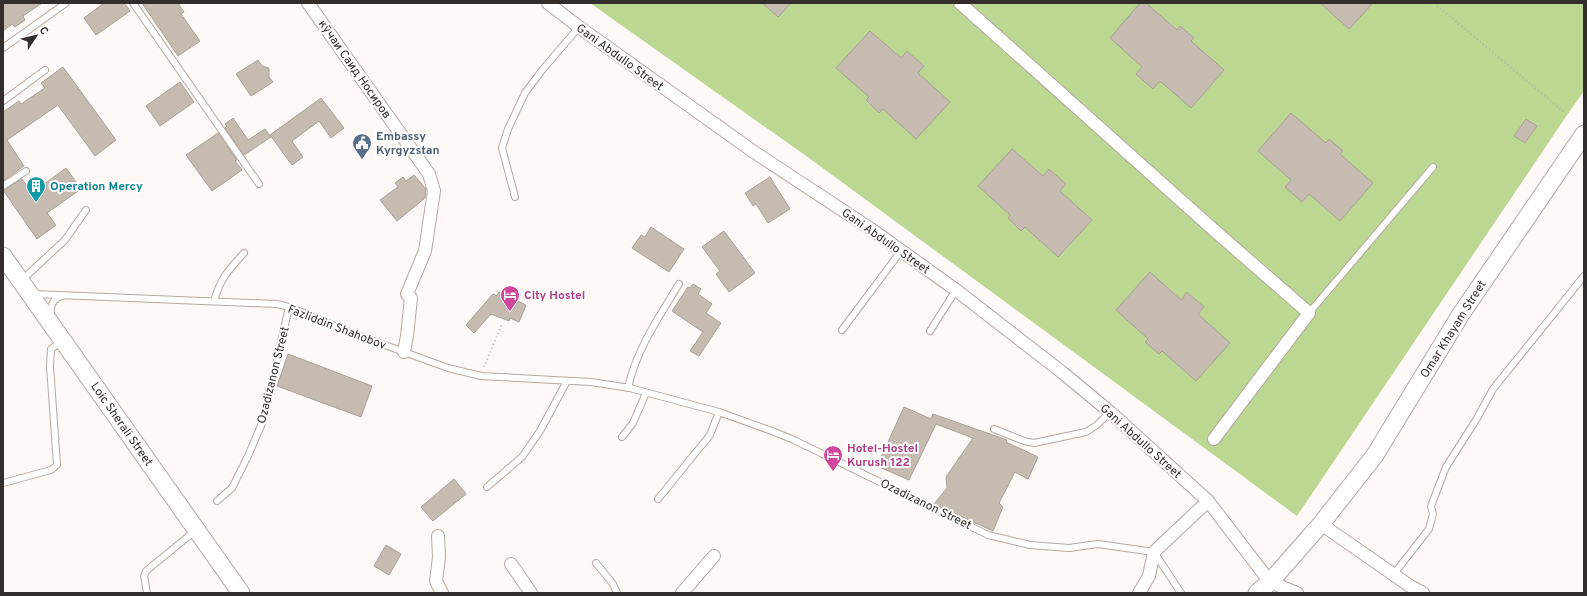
<svg xmlns="http://www.w3.org/2000/svg" width="1587" height="596" font-family="Overpass,sans-serif">
<style>
.green{fill:#bcd791}
.building{fill:#c5bbb1;stroke:#a9a096}
.lines{fill:none;stroke-linecap:round;stroke-linejoin:round}
.lane-casing{stroke:#b5a8a1;stroke-width:8}
.street-casing{stroke:#b5a8a1;stroke-width:14}
.secondary-casing{stroke:#b5a8a1;stroke-width:19}
.path{stroke:#b8b3b0;stroke-width:2;stroke-dasharray:1 3;stroke-linecap:butt}
.lane{stroke:#fff;stroke-width:6}
.street{stroke:#fff;stroke-width:12}
.secondary{stroke:#fff;stroke-width:17}
.labels{text-anchor:middle;stroke-width:4;stroke-linejoin:round;paint-order:stroke}
.street-label{font-size:12px;fill:#332e2b;stroke:#fff}
.service-label{font-size:12px;font-weight:bold;fill:#4e5e75;stroke:#fff;text-anchor:start}
.culture-label{font-size:12px;font-weight:bold;fill:#0d838f;stroke:#fff;text-anchor:start}
.hotel-label{font-size:12px;font-weight:bold;fill:#b23c85;stroke:#fff;text-anchor:start}
</style>
<rect width="100%" height="100%" fill="#fef9f6"/>
<path class="green" d="M 590,3 L 1584,3 L 1584,91 L 1565,118 L 1297,516 L 809,158 Z"/>
<g class="building">
<path d="M 7,3 L 42,3 L 23,16 L 25,20 L 15,27 L 12,24 L 3,31 L 3,6 Z"/>
<path d="M 104,3 L 124,3 L 130,11 L 96,35 L 84,18 Z"/>
<path d="M 142,3 L 178,3 L 184,12 L 181,14 L 200,41 L 178,56 Z"/>
<path d="M 762,3 L 791,3 L 778,17 Z"/>
<path d="M 1140,3 L 1146,3 L 1177,30 L 1180,26 L 1194,38 L 1191,41 L 1224,70 L 1191,108 L 1160,81 L 1153,89 L 1136,74 L 1142,67 L 1110,38 Z"/>
<path d="M 1320,3 L 1373,3 L 1349,29 Z"/>
<path d="M 870,31 L 901,58 L 907,51 L 924,66 L 918,73 L 950,102 L 916,139 L 883,109 L 879,113 L 866,100 L 869,97 L 836,68 Z"/>
<path d="M 258,60 L 262,66 L 269,68 L 269,77 L 273,82 L 251,96 L 236,74 Z"/>
<path d="M 63,67 L 116,140 L 95,156 L 58,105 L 7,140 L 24,166 L 3,181 L 3,112 L 19,101 L 21,104 L 45,88 L 41,83 Z"/>
<path d="M 180,82 L 194,102 L 160,126 L 146,106 Z"/>
<path d="M 321,98 L 344,128 L 331,138 L 319,121 L 292,141 L 303,157 L 292,165 L 270,135 Z"/>
<path d="M 1291,113 L 1326,143 L 1329,139 L 1343,151 L 1340,154 L 1373,183 L 1340,221 L 1309,194 L 1302,202 L 1285,187 L 1291,180 L 1258,151 Z"/>
<path d="M 233,118 L 248,140 L 265,129 L 271,137 L 244,155 L 225,128 L 227,126 L 225,124 Z"/>
<path d="M 1526,119 L 1537,126 L 1525,143 L 1514,136 Z"/>
<path d="M 218,133 L 237,160 L 235,161 L 242,170 L 212,191 L 186,155 Z"/>
<path d="M 1012,149 L 1043,176 L 1049,169 L 1066,184 L 1060,191 L 1092,220 L 1058,257 L 1025,227 L 1021,231 L 1008,218 L 1010,215 L 978,186 Z"/>
<path d="M 66,168 L 81,189 L 47,213 L 56,225 L 37,239 L 3,190 L 22,179 L 32,193 Z"/>
<path d="M 414,175 L 426,189 L 425,198 L 397,221 L 380,200 L 398,187 L 395,183 L 403,177 L 406,181 Z"/>
<path d="M 770,177 L 790,209 L 768,223 L 756,204 L 753,206 L 745,193 Z"/>
<path d="M 651,227 L 684,249 L 669,272 L 632,248 L 641,235 L 645,237 Z"/>
<path d="M 724,231 L 755,273 L 729,292 L 716,274 L 720,271 L 702,247 Z"/>
<path d="M 1150,272 L 1181,300 L 1187,292 L 1204,307 L 1198,314 L 1230,343 L 1196,381 L 1162,351 L 1159,354 L 1145,342 L 1148,339 L 1116,310 Z"/>
<path d="M 693,284 L 701,289 L 698,294 L 712,304 L 706,313 L 721,323 L 699,356 L 690,351 L 703,332 L 672,311 L 688,287 L 690,288 Z"/>
<path d="M 499,292 L 526,305 L 519,322 L 510,318 L 509,321 L 491,314 L 474,333 L 466,325 L 493,294 L 497,296 Z"/>
<path d="M 288,354 L 372,386 L 361,417 L 277,386 Z"/>
<path d="M 904,407 L 931,419 L 933,414 L 1007,440 L 1006,442 L 1038,457 L 1028,479 L 1015,472 L 999,503 L 1003,507 L 993,531 L 934,504 L 947,488 L 946,477 L 973,438 L 936,424 L 909,480 L 877,466 Z"/>
<path d="M 454,479 L 466,494 L 433,521 L 421,507 Z"/>
<path d="M 386,545 L 401,554 L 389,575 L 374,566 Z"/>
</g>
<g class="lines">
<defs>
<g id="lane">
<path d="M 133,3 L 259,184"/>
<path d="M 3,48 L 66,3"/>
<path d="M 3,101 L 45,70"/>
<path d="M 3,186 L 26,171"/>
<path d="M 515,197 L 502,148 L 508,129 L 525,93 L 543,69 L 579,27"/>
<path d="M 22,280 L 65,240 L 86,210"/>
<path d="M 34,294 L 277,304 L 289,307 L 352,333 L 448,368 L 481,376 L 591,382 L 630,388 L 719,412 L 772,431 L 794,440 L 988,535 L 1030,545 L 1069,548 L 1098,544 L 1154,552 L 1181,593"/>
<path d="M 214,301 C 221,277 228,271 244,253"/>
<path d="M 1309,313 L 1433,167"/>
<path d="M 51,317 C 50,308 52,298 62,296"/>
<path d="M 842,330 L 901,251"/>
<path d="M 930,331 L 956,290"/>
<path d="M 628,388 C 636,350 659,317 679,284"/>
<path d="M 994,429 L 1024,441 L 1034,443 L 1086,432 L 1097,425 L 1110,412"/>
<path d="M 622,437 L 633,423 L 646,393"/>
<path d="M 3,483 L 51,470 L 57,465 L 50,366 L 51,349 L 62,341"/>
<path d="M 487,487 L 522,457 L 540,431 L 567,381"/>
<path d="M 658,499 L 710,435 L 719,412"/>
<path d="M 217,501 L 232,488 L 248,456 L 263,421 L 289,307"/>
<path d="M 596,563 L 613,584 L 617,593"/>
<path d="M 1393,575 L 1429,529 L 1433,514 L 1431,506 L 1446,467 L 1476,420 L 1493,389 L 1584,276"/>
<path d="M 147,593 L 144,576 L 146,571 L 195,531"/>
</g>
<g id="street">
<path d="M 308,3 L 429,174 L 434,191 L 425,251 L 407,294 L 411,298 L 407,336 L 404,352"/>
<path d="M 548,3 L 579,27 L 754,152 L 871,229 L 956,290 L 1063,373 L 1110,412 L 1208,501 L 1270,582 L 1297,593"/>
<path d="M 960,3 L 1215,231 L 1309,313 L 1214,439"/>
<path d="M 1321,524 L 1410,586 L 1423,593"/>
<path d="M 438,536 L 439,557 L 436,581 L 442,593"/>
<path d="M 511,564 L 531,593"/>
<path d="M 682,593 L 714,556"/>
<path d="M 1139,593 L 1149,576 L 1154,552 L 1208,501"/>
</g>
<g id="secondary">
<path d="M 3,256 L 241,593"/>
<path d="M 1257,593 L 1270,582 L 1321,524 L 1375,455 L 1461,314 L 1584,134"/>
</g>
</defs>
<use href="#lane" class="lane-casing"/>
<use href="#street" class="street-casing"/>
<use href="#secondary" class="secondary-casing"/>
<g class="path">
<path d="M 1434,3 L 1564,112"/>
<path d="M 484,367 L 502,324"/>
</g>
<use href="#lane" class="lane"/>
<use href="#street" class="street"/>
<use href="#secondary" class="secondary"/>
</g>
<defs>
<symbol id="civic-pin" viewBox="-11 -11 22 30"><path d="M0 17L-7.5 6A9.5 9.5 0 1 1 7.5 6Z" fill="#5c6f8a" stroke="#fff"/><path d="M-.6-6.5H3V-4.5H.6V-3L4-1V1h2V6H-6V1h2V-1L-.6-3ZM-1.2 2.5V6h2.4V2.5Z" fill="#fff"/></symbol>
<symbol id="building-pin" viewBox="-11 -11 22 30"><path d="M0 17L-7.5 6A9.5 9.5 0 1 1 7.5 6Z" fill="#0f9aa8" stroke="#fff"/><path d="M-4-6H4V6H1V3H-1V6H-4ZM-2.5-4.3h1.7v1.8h-1.7ZM.8-4.3h1.7v1.8H.8ZM-2.5-1h1.7V.8h-1.7ZM.8-1h1.7V.8H.8Z" fill="#fff"/></symbol>
<symbol id="hotel-pin" viewBox="-11 -11 22 30"><path d="M0 17L-7.5 6A9.5 9.5 0 1 1 7.5 6Z" fill="#d1479c" stroke="#fff"/><path d="M-6-4.5h1.5V1H6V5H4.5V3h-9V5H-6ZM-4 0a1.8 1.8 0 1 1 3.6 0ZM.5 0V-2.5h3Q6-2.5 6 0Z" fill="#fff"/></symbol>
</defs>
<g fill-rule="evenodd">
<use href="#civic-pin" x="351" y="132" width="22" height="30"/>
<use href="#building-pin" x="25" y="175" width="22" height="30"/>
<use href="#hotel-pin" x="499" y="284" width="22" height="30"/>
<use href="#hotel-pin" x="822" y="444" width="22" height="30"/>
</g>
<g class="labels">
<g class="street-label">
<text transform="translate(620 57) rotate(36)" y="4">Gani Abdullo Street</text>
<text transform="translate(355 69) rotate(55)" y="4">кӯчаи Саид Носиров</text>
<text transform="translate(886 241) rotate(35)" y="4">Gani Abdullo Street</text>
<text transform="translate(337 327) rotate(21)" y="4">Fazliddin Shahobov</text>
<text transform="translate(1453 329) rotate(-58)" y="4">Omar Khayam Street</text>
<text transform="translate(273 375) rotate(-76)" y="4">Ozadizanon Street</text>
<text transform="translate(122 424) rotate(55)" y="4">Loic Sherali Street</text>
<text transform="translate(1141 441) rotate(42)" y="4">Gani Abdullo Street</text>
<text transform="translate(926 504) rotate(26)" y="4">Ozadizanon Street</text>
</g>
<g class="service-label">
<text x="376" y="140">Embassy<tspan x="376" dy="14">Kyrgyzstan</tspan></text>
</g>
<g class="culture-label">
<text x="50" y="190">Operation Mercy</text>
</g>
<g class="hotel-label">
<text x="524" y="299">City Hostel</text>
<text x="847" y="452">Hotel-Hostel<tspan x="847" dy="14">Kurush 122</tspan></text>
</g>
</g>
<rect width="1587" height="596" fill="none" stroke="#332e2b" stroke-width="8"/>
<g transform="translate(36 36) rotate(55)" stroke="#ffffff" stroke-width="3" paint-order="stroke">
<path d="M0-3L7 15L0 10L-7 15Z" fill="#332e2b"/>
<text y="-6" font-size="11" font-weight="bold" text-anchor="middle" fill="#332e2b">С</text>
</g>
</svg>
